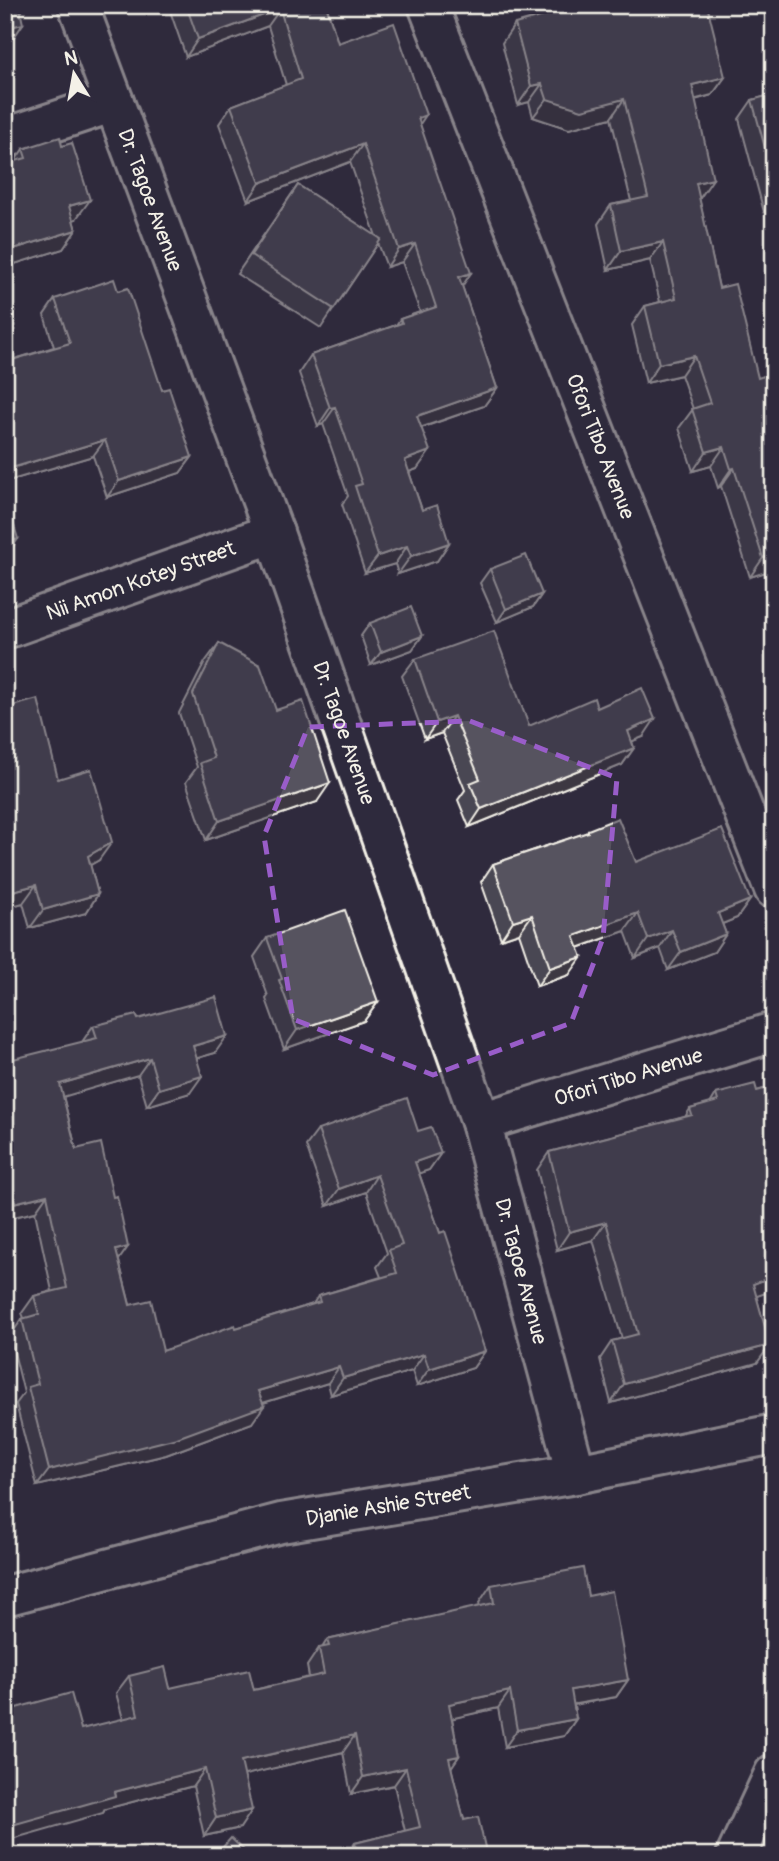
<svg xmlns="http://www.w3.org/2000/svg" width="779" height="1861" font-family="Pangolin,sans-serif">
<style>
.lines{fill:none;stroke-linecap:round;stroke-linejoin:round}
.minor-casing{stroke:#f4f1e8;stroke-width:44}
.minor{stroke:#2f2a3d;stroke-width:38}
.wall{fill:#4a4752;stroke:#f4f1e8;stroke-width:2}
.shaded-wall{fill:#3c3942;stroke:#f4f1e8;stroke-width:2}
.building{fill:#56525f;stroke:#f4f1e8;stroke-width:2}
.marked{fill:none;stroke:#995dc9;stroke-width:5;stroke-dasharray:14 9;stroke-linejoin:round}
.labels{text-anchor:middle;stroke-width:7;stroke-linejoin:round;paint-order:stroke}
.street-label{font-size:21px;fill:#f4f1e8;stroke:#2f2a3d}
</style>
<rect width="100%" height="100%" fill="#2f2a3d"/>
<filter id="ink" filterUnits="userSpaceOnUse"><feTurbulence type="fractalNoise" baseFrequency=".0143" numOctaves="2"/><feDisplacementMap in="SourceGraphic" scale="14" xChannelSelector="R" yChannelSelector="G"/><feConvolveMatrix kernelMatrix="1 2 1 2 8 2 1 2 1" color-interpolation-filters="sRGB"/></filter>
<g filter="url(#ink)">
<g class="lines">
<defs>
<g id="minor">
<path id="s1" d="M 78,5 L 274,533 L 481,1122 L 576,1474"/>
<path id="s2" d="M 428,5 L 774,889"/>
<path d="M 5,138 L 114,102"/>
<path id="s3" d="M 5,629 L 274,533"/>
<path id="s4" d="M 481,1122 L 774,1032"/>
<path id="s5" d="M 5,1596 L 281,1523 L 576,1474 L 774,1434"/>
<path d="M 736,1856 L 774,1774"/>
</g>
</defs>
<use href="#minor" class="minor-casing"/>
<use href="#minor" class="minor"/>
</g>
<g class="wall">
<path d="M 168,5 L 326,5 L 338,43 L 420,124 L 462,286 L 497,388 L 484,406 L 421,428 L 417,469 L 409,472 L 422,510 L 449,543 L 437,561 L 398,574 L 395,564 L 365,573 L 342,504 L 348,496 L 323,424 L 318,426 L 299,373 L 311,355 L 396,325 L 400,319 L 420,312 L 402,262 L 387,267 L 378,243 L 321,328 L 237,274 L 298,185 L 376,236 L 350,162 L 248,201 L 219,124 L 231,106 L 286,85 L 268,26 L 186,57 Z"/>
<path d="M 515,24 L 725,77 L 712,95 L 695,100 L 700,198 L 699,198 L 719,288 L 758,378 L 774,385 L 774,597 L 766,572 L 750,577 L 721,486 L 718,488 L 711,466 L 693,471 L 679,428 L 693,409 L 681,375 L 646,383 L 632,325 L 645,306 L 660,302 L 650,260 L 608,270 L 598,224 L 611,205 L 631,201 L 611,118 L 569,129 L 533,117 L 529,102 L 518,105 L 502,43 Z"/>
<path d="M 774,94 L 774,210 L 764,212 L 739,119 L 752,100 Z"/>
<path d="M 23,149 L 76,219 L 73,220 L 76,230 L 63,249 L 5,267 L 5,164 L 15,161 Z"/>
<path d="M 118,291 L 192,457 L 180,473 L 107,497 L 93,456 L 5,482 L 5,362 L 54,347 L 44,315 L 55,299 Z"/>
<path d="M 490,569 L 542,594 L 533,607 L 497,622 L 480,583 Z"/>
<path d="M 370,623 L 422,636 L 412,650 L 371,665 L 361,636 Z"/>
<path d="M 219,643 L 276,710 L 317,802 L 206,840 L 186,782 L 197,767 L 179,713 L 205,662 Z"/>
<path d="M 415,659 L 529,726 L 597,708 L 643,737 L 632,741 L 634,748 L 622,765 L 469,827 L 458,800 L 465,790 L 442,733 L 425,739 L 402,676 Z"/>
<path d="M 5,708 L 58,779 L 99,860 L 90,865 L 98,894 L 86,913 L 30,928 L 23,903 L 5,908 Z"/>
<path d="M 588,830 L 636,862 L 750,900 L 737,918 L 722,924 L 726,934 L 714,952 L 668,970 L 660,948 L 635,958 L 625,931 L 578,948 L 569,975 L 537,986 L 519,933 L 501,939 L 481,882 L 493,864 L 586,833 Z"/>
<path d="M 267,938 L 378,1002 L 364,1021 L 284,1049 L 266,999 L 268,996 L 254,957 Z"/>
<path d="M 138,1019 L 215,1053 L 197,1058 L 190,1093 L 147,1106 L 138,1075 L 63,1096 L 76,1149 L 119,1261 L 130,1305 L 163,1351 L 313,1304 L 318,1296 L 381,1277 L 377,1267 L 387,1253 L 366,1192 L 327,1206 L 306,1146 L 318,1130 L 418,1131 L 441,1153 L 429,1170 L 419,1173 L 440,1233 L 485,1351 L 473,1368 L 417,1386 L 412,1371 L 331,1395 L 328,1383 L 263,1403 L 252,1423 L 166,1455 L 37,1486 L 16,1404 L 24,1393 L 10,1336 L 22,1319 L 24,1318 L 22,1313 L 34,1296 L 52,1291 L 35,1212 L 5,1219 L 82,1042 L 93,1026 Z"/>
<path d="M 774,1086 L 774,1290 L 756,1296 L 770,1345 L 757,1363 L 611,1403 L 600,1359 L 612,1341 L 622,1339 L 593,1240 L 557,1250 L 537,1170 L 549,1152 L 685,1117 L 690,1109 L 710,1104 L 716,1094 L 757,1091 Z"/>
<path d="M 491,1585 L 588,1596 L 628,1680 L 616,1697 L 574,1705 L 576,1719 L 564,1736 L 505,1747 L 498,1708 L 452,1718 L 459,1756 L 451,1767 L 464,1820 L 487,1856 L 346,1856 L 355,1843 L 405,1831 L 394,1785 L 351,1794 L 343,1752 L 244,1775 L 240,1828 L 204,1836 L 193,1786 L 105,1809 L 103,1813 L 123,1719 L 116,1693 L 129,1676 L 170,1688 L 254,1690 L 309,1677 L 307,1666 L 319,1648 L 322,1648 L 327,1640 L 480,1607 L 479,1603 Z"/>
</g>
<g class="shaded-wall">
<path d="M 18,5 L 26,5 L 16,20 Z"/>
<path d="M 280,9 L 268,26 L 186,57 L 198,39 Z"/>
<path d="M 23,24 L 10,43 L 5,44 L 5,28 Z"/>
<path d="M 725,77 L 712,95 L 678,104 L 692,85 Z"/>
<path d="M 542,84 L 529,102 L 518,105 L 531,86 Z"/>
<path d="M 547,99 L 624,99 L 611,118 L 569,129 L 533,117 Z"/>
<path d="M 426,115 L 414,133 L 418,118 Z"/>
<path d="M 363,144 L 350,162 L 248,201 L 260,183 Z"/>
<path d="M 713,179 L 700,198 L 683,202 L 696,183 Z"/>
<path d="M 774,198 L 774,210 L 764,212 Z"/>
<path d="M 90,200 L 76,219 L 56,225 L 69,206 Z"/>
<path d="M 76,230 L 63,249 L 5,267 L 5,258 L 10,250 Z"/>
<path d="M 663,242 L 650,260 L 608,270 L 621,251 Z"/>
<path d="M 415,244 L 402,262 L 387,267 L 399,249 Z"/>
<path d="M 471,273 L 459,291 L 459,277 Z"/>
<path d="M 694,356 L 681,375 L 646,383 L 659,364 Z"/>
<path d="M 497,388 L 484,406 L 405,433 L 417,416 Z"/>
<path d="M 335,407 L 323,424 L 318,426 L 330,408 Z"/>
<path d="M 105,440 L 93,456 L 5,482 L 5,470 Z"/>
<path d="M 724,447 L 711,466 L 693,471 L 706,452 Z"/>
<path d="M 430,451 L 417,469 L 393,478 L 405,460 Z"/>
<path d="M 192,457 L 180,473 L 107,497 L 119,481 Z"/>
<path d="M 734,468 L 721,486 L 718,488 L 731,469 Z"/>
<path d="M 18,539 L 7,555 L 5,556 L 5,543 Z"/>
<path d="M 449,543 L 437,561 L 398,574 L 411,556 Z"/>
<path d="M 407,546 L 395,564 L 365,573 L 378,556 Z"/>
<path d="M 774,555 L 774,561 L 766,572 L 750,577 L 763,558 Z"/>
<path d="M 542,594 L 533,607 L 497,622 L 506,609 Z"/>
<path d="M 422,636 L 412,650 L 371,665 L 381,652 Z"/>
<path d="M 454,716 L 442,733 L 425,739 L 437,722 Z"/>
<path d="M 655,719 L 643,737 L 616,748 L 628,731 Z"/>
<path d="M 634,748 L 622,765 L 469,827 L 481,809 Z"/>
<path d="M 330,783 L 317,802 L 206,840 L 219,821 Z"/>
<path d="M 112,842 L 99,860 L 75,874 L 88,856 Z"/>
<path d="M 36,885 L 23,903 L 5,908 L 5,893 Z"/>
<path d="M 98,894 L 86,913 L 30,928 L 43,910 Z"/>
<path d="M 750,900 L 737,918 L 705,931 L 718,913 Z"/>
<path d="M 638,913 L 625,931 L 561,954 L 574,936 Z"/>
<path d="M 532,915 L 519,933 L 501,939 L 513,921 Z"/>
<path d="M 672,930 L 660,948 L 635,958 L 648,939 Z"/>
<path d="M 726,934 L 714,952 L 668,970 L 681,952 Z"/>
<path d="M 582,957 L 569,975 L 537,986 L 550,968 Z"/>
<path d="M 378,1002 L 364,1021 L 284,1049 L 297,1030 Z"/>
<path d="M 227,1036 L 215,1053 L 181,1063 L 193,1046 Z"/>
<path d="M 150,1058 L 138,1075 L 49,1101 L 60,1084 Z"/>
<path d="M 202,1076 L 190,1093 L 147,1106 L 159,1089 Z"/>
<path d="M 441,1153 L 429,1170 L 403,1179 L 415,1162 Z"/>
<path d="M 377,1175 L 366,1192 L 327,1206 L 339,1189 Z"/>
<path d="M 47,1195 L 35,1212 L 5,1219 L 5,1205 Z"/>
<path d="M 606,1222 L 593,1240 L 557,1250 L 569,1232 Z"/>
<path d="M 128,1247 L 116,1264 L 116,1250 Z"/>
<path d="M 774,1276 L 774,1290 L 740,1302 L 753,1284 Z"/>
<path d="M 770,1345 L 757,1363 L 611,1403 L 624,1384 Z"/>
<path d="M 485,1351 L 473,1368 L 417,1386 L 429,1369 Z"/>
<path d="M 424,1354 L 412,1371 L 331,1395 L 343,1378 Z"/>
<path d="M 339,1367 L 328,1383 L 246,1408 L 258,1391 Z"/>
<path d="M 264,1406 L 252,1423 L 166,1455 L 37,1486 L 49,1470 Z"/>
<path d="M 628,1680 L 616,1697 L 559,1707 L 571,1690 Z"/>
<path d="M 510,1691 L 498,1708 L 437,1722 L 449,1704 Z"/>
<path d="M 576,1719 L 564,1736 L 505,1747 L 517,1730 Z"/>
<path d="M 355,1735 L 343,1752 L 228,1779 L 241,1761 Z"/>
<path d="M 459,1756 L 447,1774 L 449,1758 Z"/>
<path d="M 406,1768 L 394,1785 L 351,1794 L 363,1777 Z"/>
<path d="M 205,1769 L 193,1786 L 105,1809 L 103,1813 L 5,1841 L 5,1827 L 114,1792 Z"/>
<path d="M 252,1810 L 240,1828 L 204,1836 L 216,1818 Z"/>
</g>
<g class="building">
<path d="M 5,5 L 19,5 L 23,24 L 5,28 Z"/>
<path d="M 186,5 L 326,5 L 338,43 L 394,23 L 426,115 L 418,118 L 471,273 L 459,277 L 497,388 L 417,416 L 430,451 L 405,460 L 422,510 L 437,505 L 449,543 L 411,556 L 407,546 L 378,556 L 355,486 L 362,484 L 335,407 L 330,408 L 311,355 L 402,323 L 400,319 L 436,307 L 415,244 L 399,249 L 363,144 L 260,183 L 231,106 L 301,79 L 280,9 L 198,39 Z"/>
<path d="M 583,5 L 707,5 L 725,77 L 692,85 L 713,179 L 696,183 L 719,288 L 735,284 L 758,378 L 770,374 L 774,385 L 774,555 L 763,558 L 734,468 L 731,469 L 724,447 L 706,452 L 692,409 L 710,403 L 694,356 L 659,364 L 645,306 L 676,298 L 663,242 L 621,251 L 611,205 L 648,197 L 624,99 L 582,110 L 547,99 L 542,84 L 531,86 L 515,24 Z"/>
<path d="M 774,94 L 774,181 L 752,100 Z"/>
<path d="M 60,137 L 62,146 L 72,143 L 90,200 L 69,206 L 76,230 L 10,250 L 5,234 L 5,164 L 26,158 L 23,149 Z"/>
<path d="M 298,185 L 381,239 L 334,309 L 251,255 Z"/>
<path d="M 114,279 L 118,291 L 128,288 L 162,390 L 169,388 L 192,457 L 119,481 L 105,440 L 5,470 L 5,362 L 70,343 L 55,299 Z"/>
<path d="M 5,495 L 18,539 L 5,543 Z"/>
<path d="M 526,555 L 542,594 L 506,609 L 490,569 Z"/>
<path d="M 411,607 L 422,636 L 381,652 L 370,623 Z"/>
<path d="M 494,631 L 529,726 L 594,698 L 597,708 L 642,688 L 655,719 L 628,731 L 634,748 L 481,809 L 470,783 L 480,779 L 454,716 L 437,722 L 415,659 Z"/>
<path d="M 219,643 L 260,665 L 276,710 L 303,701 L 330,783 L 219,821 L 200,763 L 214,758 L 193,694 Z"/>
<path d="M 38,699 L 58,779 L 91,769 L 112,842 L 88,856 L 98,894 L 43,910 L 36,885 L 5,893 L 5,708 Z"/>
<path d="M 618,818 L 636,862 L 722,829 L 750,900 L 718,913 L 726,934 L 681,952 L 672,930 L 648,939 L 638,913 L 574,936 L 582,957 L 550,968 L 532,915 L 513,921 L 493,864 L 588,832 L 588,830 Z"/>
<path d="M 345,910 L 378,1002 L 297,1030 L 279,980 L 282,979 L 267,938 Z"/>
<path d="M 216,997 L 227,1036 L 193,1046 L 202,1076 L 159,1089 L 150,1058 L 60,1084 L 76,1149 L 101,1143 L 113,1197 L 117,1196 L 128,1247 L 116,1250 L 130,1305 L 151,1300 L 163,1351 L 235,1325 L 236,1328 L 320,1302 L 318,1296 L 397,1273 L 389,1250 L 402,1245 L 377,1175 L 339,1189 L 318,1130 L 407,1098 L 418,1131 L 431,1127 L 441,1153 L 415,1162 L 440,1233 L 445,1231 L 485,1351 L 429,1369 L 424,1354 L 343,1378 L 339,1367 L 258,1391 L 264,1406 L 177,1438 L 49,1470 L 28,1387 L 38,1384 L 22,1319 L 39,1314 L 34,1296 L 67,1288 L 47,1195 L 5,1205 L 5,1061 L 97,1038 L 93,1026 L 136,1015 L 138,1019 Z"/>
<path d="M 755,1084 L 757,1091 L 774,1086 L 774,1276 L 753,1284 L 770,1345 L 624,1384 L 612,1341 L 638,1334 L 606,1222 L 569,1232 L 549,1152 L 692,1115 L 690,1109 L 718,1101 L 716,1094 Z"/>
<path d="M 583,1568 L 588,1596 L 612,1591 L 628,1680 L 571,1690 L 576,1719 L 517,1730 L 510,1691 L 449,1704 L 459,1756 L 449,1758 L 464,1820 L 478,1817 L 487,1856 L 358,1856 L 355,1843 L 420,1827 L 406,1768 L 363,1777 L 355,1735 L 241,1761 L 252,1810 L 216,1818 L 205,1769 L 114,1792 L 115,1796 L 5,1827 L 5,1711 L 71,1693 L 81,1729 L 138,1715 L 129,1676 L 165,1667 L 170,1688 L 249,1670 L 254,1690 L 324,1674 L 319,1648 L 329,1646 L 327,1640 L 494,1603 L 491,1585 Z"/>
<path d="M 231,1838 L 250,1856 L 215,1856 Z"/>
</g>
</g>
<path d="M0 0H779V1861H0ZM 470,721 L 617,778 L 603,938 L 571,1023 L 433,1075 L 293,1019 L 264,836 L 308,727 Z" fill="#2f2a3d" fill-opacity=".55" fill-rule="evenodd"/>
<path class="marked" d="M 470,721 L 617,778 L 603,938 L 571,1023 L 433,1075 L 293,1019 L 264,836 L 308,727 Z"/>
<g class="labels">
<g class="street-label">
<text dy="7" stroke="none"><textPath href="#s1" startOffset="208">Dr. Tagoe Avenue</textPath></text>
<text dy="7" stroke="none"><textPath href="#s2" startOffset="474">Ofori Tibo Avenue</textPath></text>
<text dy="7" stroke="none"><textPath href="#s3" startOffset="144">Nii Amon Kotey Street</textPath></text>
<text dy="7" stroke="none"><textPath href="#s1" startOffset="775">Dr. Tagoe Avenue</textPath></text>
<text dy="7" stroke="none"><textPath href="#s4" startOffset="154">Ofori Tibo Avenue</textPath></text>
<text dy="7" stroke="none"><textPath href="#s1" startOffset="1342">Dr. Tagoe Avenue</textPath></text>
<text dy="7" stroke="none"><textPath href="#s5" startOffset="394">Djanie Ashie Street</textPath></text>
</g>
</g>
<rect width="779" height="1861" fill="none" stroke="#2f2a3d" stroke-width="28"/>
<rect x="14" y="14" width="751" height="1833" fill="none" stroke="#f4f1e8" stroke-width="2.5" filter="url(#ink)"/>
<g transform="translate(74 74) rotate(349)" stroke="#2f2a3d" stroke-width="5" paint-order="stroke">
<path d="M0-5L12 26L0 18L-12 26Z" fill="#f4f1e8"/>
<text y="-10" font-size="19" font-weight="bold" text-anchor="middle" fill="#f4f1e8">N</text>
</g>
</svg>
